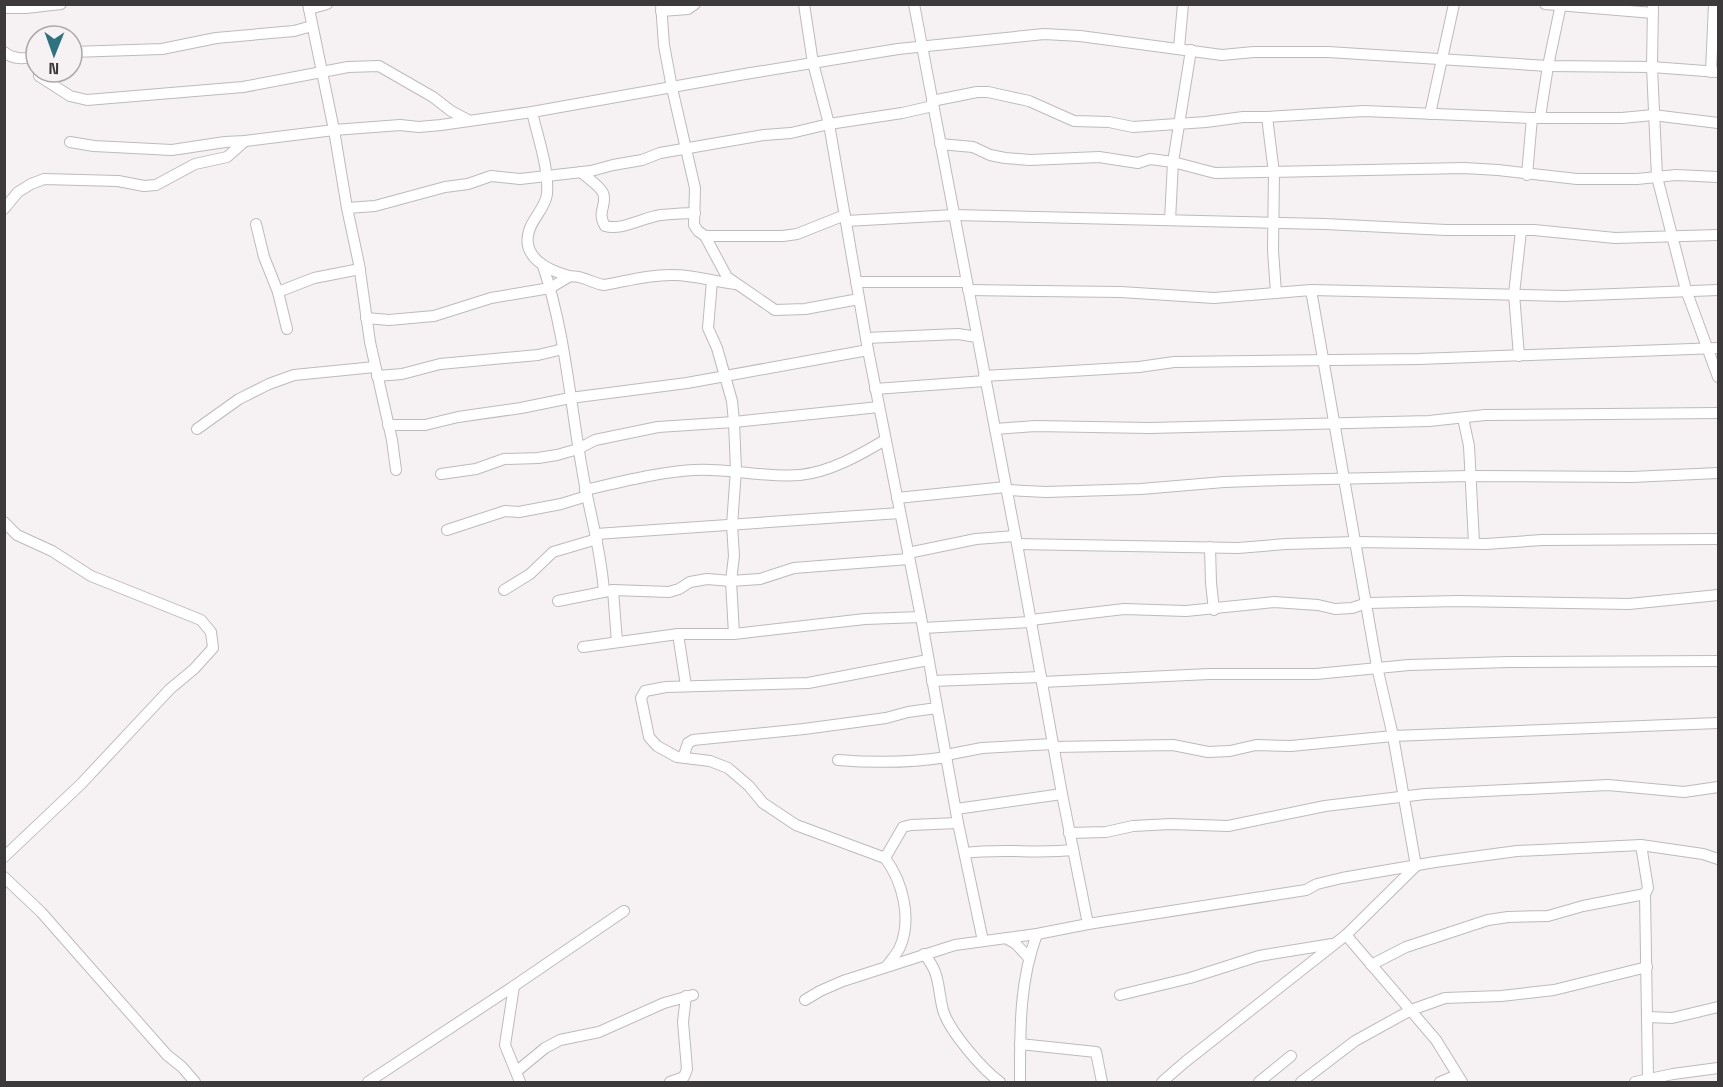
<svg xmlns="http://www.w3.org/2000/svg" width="1723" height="1087" font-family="'Space Grotesk',sans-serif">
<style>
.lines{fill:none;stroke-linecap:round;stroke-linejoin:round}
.minor-casing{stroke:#bfbabb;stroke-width:12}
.minor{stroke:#fff;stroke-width:10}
</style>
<rect width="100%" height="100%" fill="#f6f1f2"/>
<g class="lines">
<defs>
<g id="minor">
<path d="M 308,4 L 334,130 L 347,208 L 359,264 L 370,342 L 392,440 L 396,470"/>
<path d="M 661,4 L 664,45 L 672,88 L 695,188 L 694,225 L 698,231 L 705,236 L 727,277 L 775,310 L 805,309 L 859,299"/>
<path d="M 804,4 L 813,63 L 829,124 L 868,350 L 921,617 L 958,823 L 983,941"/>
<path d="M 914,4 L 1017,544 L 1062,794 L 1088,924"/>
<path d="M 1545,4 L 1653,13"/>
<path d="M 1653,4 L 1652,67 L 1657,177 L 1686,290 L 1718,377"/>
<path d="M 4,8 L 26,8 L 61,4"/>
<path d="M 309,9 L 327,4"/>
<path d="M 661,11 L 688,9 L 695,4"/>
<path d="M 1179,48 L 1183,4"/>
<path d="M 4,52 C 14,60 24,59 36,56"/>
<path d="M 72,52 L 162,49 L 216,38 L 294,31 L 312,26"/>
<path d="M 1711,72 L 1714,4"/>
<path d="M 39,76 L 70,96 L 87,100 L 243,87 L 348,67 L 379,66 L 433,97 L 451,111 L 468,120"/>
<path d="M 932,101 L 977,92 L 988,92 L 1029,101 L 1074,121 L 1109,122 L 1133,127 L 1206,122 L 1243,117 L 1267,117 L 1364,111 L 1532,118 L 1622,118 L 1653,115 L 1718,123"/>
<path d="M 532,112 C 538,138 549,168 547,194 C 545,209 533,217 529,231 C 521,257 547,270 569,276 C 573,277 578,276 582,278 C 590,280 596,284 604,285 C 627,281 651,274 674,275 C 695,275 714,282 735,284"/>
<path d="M 1430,114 L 1454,4"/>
<path d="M 1267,117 L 1274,173 L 1273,250 L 1276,293"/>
<path d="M 1540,117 L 1548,66 L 1561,4"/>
<path d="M 70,142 L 94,146 L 172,150 L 225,142 L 245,141 L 334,130 L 400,125 L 419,127 L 441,125 L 532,112 L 745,74 L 898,49 L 1044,34 L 1080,36 L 1222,55 L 1254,52 L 1328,52 L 1548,66 L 1652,67 L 1718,72"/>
<path d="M 940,144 L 973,147 L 990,155 L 1005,158 L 1030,160 L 1099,157 L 1138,163 L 1150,159 L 1173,162 L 1215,173 L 1464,168 L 1498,170 L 1577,179 L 1637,179 L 1676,175 L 1718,177"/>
<path d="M 581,172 C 587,178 600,186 603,193 C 608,204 596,212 605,226 C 622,231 644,217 661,215 C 672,214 684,213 695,213"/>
<path d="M 1527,175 L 1532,118"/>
<path d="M 347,208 L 375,206 L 445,187 L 468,184 L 491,176 L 520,179 L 591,171 L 613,165 L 642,160 L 660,153 L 764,135 L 791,133 L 829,124 L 902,113 L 933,106"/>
<path d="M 4,209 L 18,192 L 31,184 L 44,179 L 118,181 L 144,186 L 156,185 L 195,164 L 227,157 L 245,141"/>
<path d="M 1170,220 L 1173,162 L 1191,50"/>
<path d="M 846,221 L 954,215 L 1325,224 L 1446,230 L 1534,230 L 1615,238 L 1718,235"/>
<path d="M 256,224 L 264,257 L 278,292 L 287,329"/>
<path d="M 705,236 L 783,236 L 797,234 L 845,215"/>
<path d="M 543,266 C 565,331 570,402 582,469 C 589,512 601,548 604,592"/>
<path d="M 712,281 L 708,328 L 717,348 L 732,401 L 734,422 L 736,470 L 732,525 L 734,556 L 731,581 L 734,634"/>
<path d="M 856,282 L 966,282"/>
<path d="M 968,290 L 1121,292 L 1214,298 L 1311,290 L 1377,667 L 1393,736 L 1416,866"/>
<path d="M 1311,290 L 1563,296 L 1718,290"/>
<path d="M 278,292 L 314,278 L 360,269"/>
<path d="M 366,318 L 389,320 L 434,316 L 491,298 L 550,288 L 570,276"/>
<path d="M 866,338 L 958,334 L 977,337"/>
<path d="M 1519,356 L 1514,294 L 1521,231"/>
<path d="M 377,376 L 402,374 L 440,364 L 538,355 L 563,349"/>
<path d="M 984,376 L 1139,367 L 1174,362 L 1419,359 L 1718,348"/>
<path d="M 875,389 L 985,381"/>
<path d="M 1463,418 L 1469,446 L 1474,543"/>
<path d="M 388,425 L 425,425 L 458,417 L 521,408 L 570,398 L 687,383 L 868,350"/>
<path d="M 197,429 L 239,399 L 269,384 L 294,375 L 375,367"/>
<path d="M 995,429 L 1035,426 L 1149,428 L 1429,421 L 1485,415 L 1718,413"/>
<path d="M 441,474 L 476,469 L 504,459 L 538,458 L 557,455 L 578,449 L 595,440 L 658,427 L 734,422 L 879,407"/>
<path d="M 585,490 C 621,482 658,472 694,470 C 730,468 765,478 800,475 C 830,472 860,455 885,440"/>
<path d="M 1007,490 L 1046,492 L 1141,489 L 1224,482 L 1281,480 L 1470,476 L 1632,477 L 1718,473"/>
<path d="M 897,498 L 1006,487"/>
<path d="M 4,522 L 17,535 L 52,551 L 91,576 L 201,620 L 211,632 L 213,648 L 194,669 L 170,689 L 81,784 L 4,857"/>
<path d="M 447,530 L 505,511 L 519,512 L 561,504 L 587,496"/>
<path d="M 596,534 L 900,513"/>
<path d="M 1017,544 L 1238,548 L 1286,544 L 1356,542 L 1486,544 L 1542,540 L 1718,539"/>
<path d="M 1210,547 L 1211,583 L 1214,610"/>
<path d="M 908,553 L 976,539 L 1015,536"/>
<path d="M 504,590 L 530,574 L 553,552 L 597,539"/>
<path d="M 613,590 L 617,642"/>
<path d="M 558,601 L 613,590 L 669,592 L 679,589 L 690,582 L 707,579 L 731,581 L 760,579 L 794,568 L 909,559"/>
<path d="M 1031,620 L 1124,609 L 1186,611 L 1274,602 L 1318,605 L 1335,609 L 1352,608 L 1367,603 L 1458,601 L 1629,604 L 1718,595"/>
<path d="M 923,628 L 1031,622"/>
<path d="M 678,634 L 686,686"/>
<path d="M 583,647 L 678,634 L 734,634 L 865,619 L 921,617"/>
<path d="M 932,681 L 1041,677"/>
<path d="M 1042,682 L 1209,674 L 1316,674 L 1409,665 L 1509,662 L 1718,661"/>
<path d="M 1053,747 L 1173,745 L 1208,752 L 1230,751 L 1256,745 L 1291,746 L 1393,736 L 1718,723"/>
<path d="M 946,755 L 982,748 L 1053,744"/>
<path d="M 683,757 L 688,743 L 693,740 L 804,729 L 886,718 L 908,712 L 937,708"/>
<path d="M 838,760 C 875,763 910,763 947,757"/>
<path d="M 956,809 L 1062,794"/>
<path d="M 1069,833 L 1106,832 L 1133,826 L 1171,824 L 1228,826 L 1325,806 L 1425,794 L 1608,785 L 1684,792 L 1718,787"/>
<path d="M 1641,845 L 1648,888 L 1645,894 L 1648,1079"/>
<path d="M 965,853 C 1001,848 1036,854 1073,850"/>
<path d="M 885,858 L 903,827 L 911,825 L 958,823"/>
<path d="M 4,877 L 41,912 L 167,1055 L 182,1067 L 195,1082"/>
<path d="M 1346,935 L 1436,1040 L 1462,1082"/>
<path d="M 1006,938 L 1016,944 L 1028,957"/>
<path d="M 924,954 C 941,974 937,987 943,1010 C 949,1031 983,1070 1000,1082"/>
<path d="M 1371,965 L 1406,947 L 1488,920 L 1508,917 L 1548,916 L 1583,906 L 1645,894"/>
<path d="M 887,966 C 891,960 897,954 900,947 C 912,919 903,882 885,858 L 796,825 L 763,803 L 749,786 L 728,768 L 710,761 L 677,757 L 657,746 L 649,737 L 641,698 L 645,691 L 666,687 L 808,683 L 928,660"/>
<path d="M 514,986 L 505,1045 L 520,1082"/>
<path d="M 1120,995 L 1190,978 L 1259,956 L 1332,944"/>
<path d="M 805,1000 L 820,991 L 843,981 L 955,945 L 1037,934 L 1088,924 L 1306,890 L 1317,884 L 1342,878 L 1435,862 L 1517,851 L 1641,845 L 1703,854 L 1718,859"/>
<path d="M 1648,1017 L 1672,1018 L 1718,1007"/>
<path d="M 1020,1044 L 1096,1052 L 1102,1082"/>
<path d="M 517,1071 L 545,1048 L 560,1040 L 599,1032 L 664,1003 L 693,995"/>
<path d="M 368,1082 L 514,986 L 624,911"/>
<path d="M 670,1082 L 684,1077 L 687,1069 L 683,1022 L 686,996"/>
<path d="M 1020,1082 C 1020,1032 1019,982 1037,934"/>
<path d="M 1162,1082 L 1185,1062 L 1346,935 L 1416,866"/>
<path d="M 1259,1082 L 1291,1056"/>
<path d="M 1301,1082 L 1355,1041 L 1411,1010 L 1445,998 L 1501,996 L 1554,990 L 1647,967"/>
<path d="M 1440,1082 L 1457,1075"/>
<path d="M 1635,1082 L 1673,1074 L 1718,1068"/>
</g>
</defs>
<use href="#minor" class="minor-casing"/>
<use href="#minor" class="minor"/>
</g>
<rect width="1723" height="1087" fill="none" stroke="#3c3a3b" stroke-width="12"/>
<g transform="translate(54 54) rotate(181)"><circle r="28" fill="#f6f1f2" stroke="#aca8a9" stroke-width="1.5"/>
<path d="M0-4.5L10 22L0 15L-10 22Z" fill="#2c727f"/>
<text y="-9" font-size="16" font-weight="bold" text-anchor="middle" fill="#3c3a3b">N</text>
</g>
</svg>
